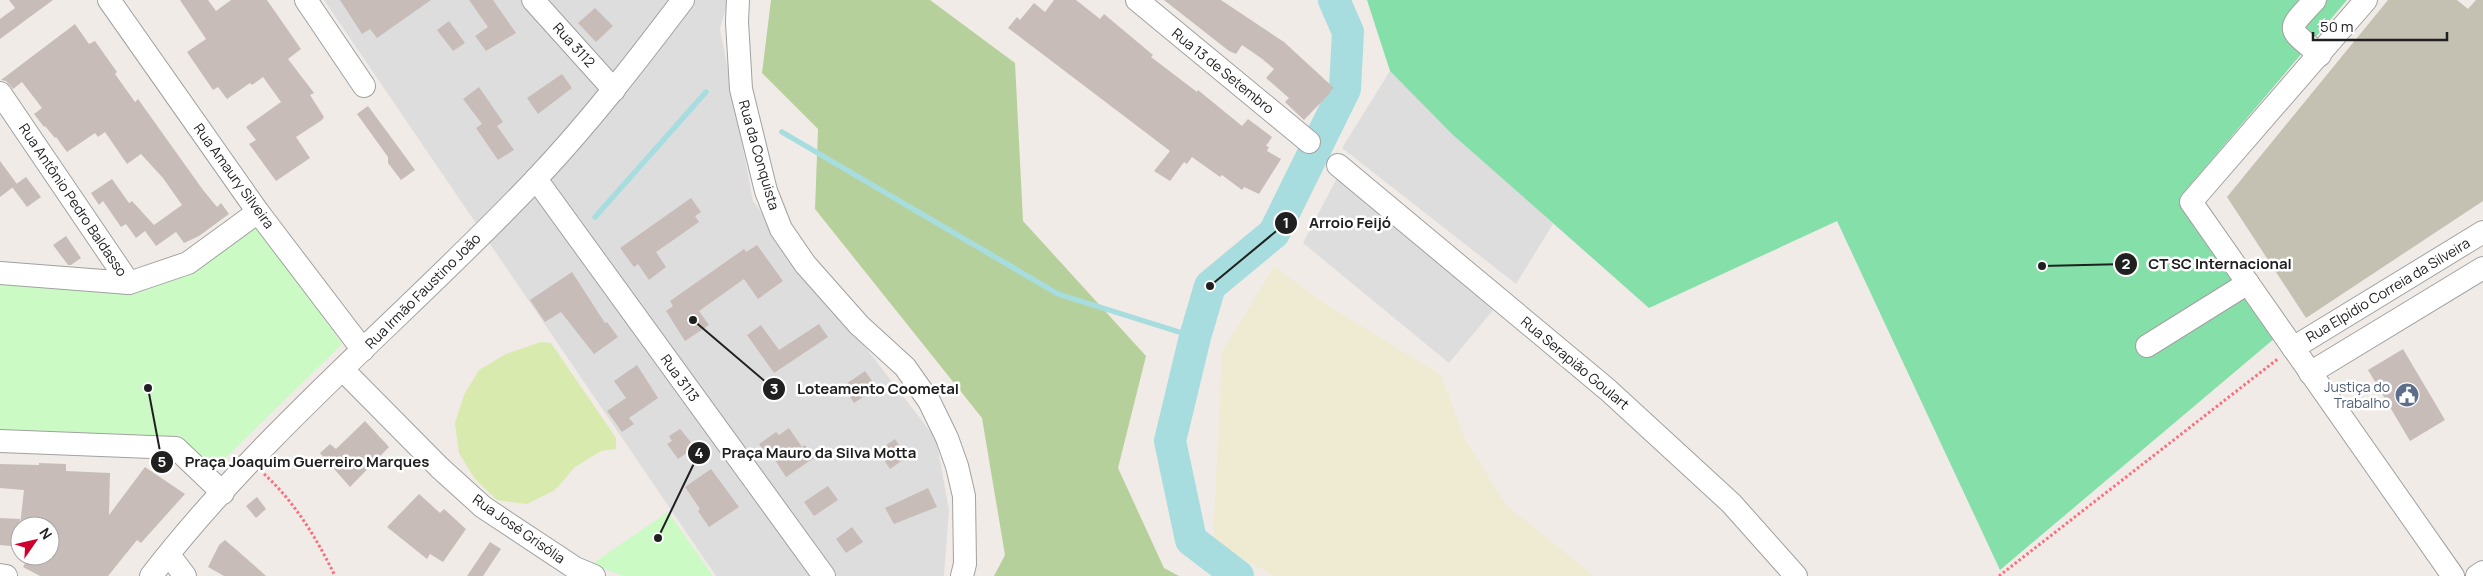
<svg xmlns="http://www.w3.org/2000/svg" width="2483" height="576" font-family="Manrope,sans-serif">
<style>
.residential{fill:#dedddd}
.construction{fill:#c5c1b2}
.farmland{fill:#efebd2}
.grass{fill:#d8eaad}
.forest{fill:#b6d09b}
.park{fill:#cbfac4}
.pitch{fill:#85dfa8}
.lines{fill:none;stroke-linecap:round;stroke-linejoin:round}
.stream{stroke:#a7ddde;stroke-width:5.5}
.river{stroke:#a7ddde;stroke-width:32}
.building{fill:#c8bcb9}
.minor-casing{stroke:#a1a1a1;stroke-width:24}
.path{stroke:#fa6e7e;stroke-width:3;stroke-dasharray:2.5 2.5;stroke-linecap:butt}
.minor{stroke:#fff;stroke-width:22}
.labels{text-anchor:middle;stroke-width:5;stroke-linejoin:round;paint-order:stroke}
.street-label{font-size:14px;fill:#202020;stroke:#fff}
.service-label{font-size:14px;fill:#4e5e75;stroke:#fff;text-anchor:end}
.leader{fill:none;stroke:#202020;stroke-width:2}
.callout-dot{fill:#202020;stroke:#fff;stroke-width:2}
.mark-label{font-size:15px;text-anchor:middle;font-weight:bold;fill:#fff}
.callout-label{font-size:15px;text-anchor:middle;font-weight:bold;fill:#202020;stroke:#fff;stroke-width:5;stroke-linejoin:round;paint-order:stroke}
</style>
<rect width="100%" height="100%" fill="#f0ebe6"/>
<g class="residential">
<path d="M 324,0 L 728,0 L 720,29 L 753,201 L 936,439 L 949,510 L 944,576 L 716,576 Z"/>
<path d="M 1390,71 L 1553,224 L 1516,284 L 1342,148 Z"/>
<path d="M 1339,174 L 1499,303 L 1449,363 L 1303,243 Z"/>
</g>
<path class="construction" d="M 2388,0 L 2457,0 L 2468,9 L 2476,0 L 2483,0 L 2483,201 L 2306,318 L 2227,197 Z"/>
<path class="farmland" d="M 1274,266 L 1321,301 L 1441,375 L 1465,439 L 1506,505 L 1594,576 L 1274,576 L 1213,542 L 1222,352 Z"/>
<path class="grass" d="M 541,342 L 551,343 L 616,438 L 616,449 L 601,451 L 575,467 L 555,490 L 527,504 L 497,500 L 475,479 L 459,453 L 455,423 L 464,395 L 479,370 L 506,354 Z"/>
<path class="forest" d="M 771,0 L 930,0 L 1015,63 L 1023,221 L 1146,356 L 1118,468 L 1164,568 L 1179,576 L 994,576 L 1005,555 L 982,418 L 815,209 L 818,129 L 762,73 Z"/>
<g class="park">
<path d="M 257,224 L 342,344 L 213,470 L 183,442 L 0,432 L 0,283 L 128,292 Z"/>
<path d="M 668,512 L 713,576 L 624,576 L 592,564 Z"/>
</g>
<path class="pitch" d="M 1367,0 L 2347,0 L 2181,196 L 2275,338 L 2000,570 L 1837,221 L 1649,308 L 1452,134 L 1390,71 Z"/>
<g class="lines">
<g class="stream">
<path d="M 782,132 L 1058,294 L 1195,337"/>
<path d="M 595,217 L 706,92"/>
</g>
<path class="river" d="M 1238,576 L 1191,540 L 1170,441 L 1195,337 L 1210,286 L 1274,233 L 1345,89 L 1348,32 L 1334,0"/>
</g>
<g class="building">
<path d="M 9,0 L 53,0 L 0,39 L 0,19 L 15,8 Z"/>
<path d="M 180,0 L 208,0 L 216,11 L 231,0 L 267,0 L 301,49 L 288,59 L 314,93 L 310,95 L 324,117 L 322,120 L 296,137 L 310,158 L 276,181 L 249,144 L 256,140 L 246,127 L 281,102 L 263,77 L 252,85 L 250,83 L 227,99 L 218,87 L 213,90 L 187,52 L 206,39 Z"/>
<path d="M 340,0 L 431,0 L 377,38 L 370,29 L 362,34 Z"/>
<path d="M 469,0 L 493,0 L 516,33 L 486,51 L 475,36 L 488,27 Z"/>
<path d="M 1054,0 L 1076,0 L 1100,19 L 1104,14 L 1153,55 L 1151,57 L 1197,92 L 1198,90 L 1242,126 L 1248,119 L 1272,137 L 1266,146 L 1269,147 L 1267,151 L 1281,159 L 1259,194 L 1244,187 L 1242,190 L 1222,175 L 1220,177 L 1192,157 L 1187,164 L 1184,162 L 1170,181 L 1154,171 L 1170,151 L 1008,28 L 1017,17 L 1020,20 L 1034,3 L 1045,12 Z"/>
<path d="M 1164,0 L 1221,0 L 1284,42 L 1334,88 L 1330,91 L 1331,92 L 1304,120 L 1285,102 L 1289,98 L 1266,78 L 1274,69 L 1261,58 L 1242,45 L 1236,54 L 1229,51 Z"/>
<path d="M 595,8 L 613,26 L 596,42 L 578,23 Z"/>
<path d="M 449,21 L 465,43 L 453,51 L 437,30 Z"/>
<path d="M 75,24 L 89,44 L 95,41 L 117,72 L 115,74 L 135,102 L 138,99 L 203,190 L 217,207 L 221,203 L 229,214 L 199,236 L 184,243 L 176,232 L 156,246 L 145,231 L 136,238 L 126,224 L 121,227 L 103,201 L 99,205 L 91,193 L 112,179 L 129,203 L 132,201 L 154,225 L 182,205 L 163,178 L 141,154 L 127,164 L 105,132 L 98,137 L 95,133 L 67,152 L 56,137 L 55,138 L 45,126 L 44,127 L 34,114 L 42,108 L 22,82 L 13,89 L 6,81 L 1,80 Z"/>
<path d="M 562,74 L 572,88 L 538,114 L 527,98 Z"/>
<path d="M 479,87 L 503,122 L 497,126 L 514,150 L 498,160 L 476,128 L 482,124 L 463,99 Z"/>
<path d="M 368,106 L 415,170 L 401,180 L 388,163 L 388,157 L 357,114 Z"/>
<path d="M 0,161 L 17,184 L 0,197 Z"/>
<path d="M 26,177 L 41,197 L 27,207 L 12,187 Z"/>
<path d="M 691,198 L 701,212 L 695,216 L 699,222 L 656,252 L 666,267 L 649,280 L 638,264 L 634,267 L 620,248 Z"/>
<path d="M 66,236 L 81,258 L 71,265 L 68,265 L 53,245 Z"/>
<path d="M 757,245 L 783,281 L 758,299 L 744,279 L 699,311 L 709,325 L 685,341 L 666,311 L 673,306 L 670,301 L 744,249 L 746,252 Z"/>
<path d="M 572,272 L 605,323 L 607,322 L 618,337 L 594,354 L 561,312 L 545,322 L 530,300 Z"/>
<path d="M 819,324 L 828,337 L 774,373 L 747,335 L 761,325 L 779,350 Z"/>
<path d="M 2403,349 L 2445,420 L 2410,441 L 2368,370 Z"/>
<path d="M 637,365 L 658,398 L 629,418 L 634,424 L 622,432 L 607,411 L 626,398 L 614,381 Z"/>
<path d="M 865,371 L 877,388 L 854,403 L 843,386 Z"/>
<path d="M 365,421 L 389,447 L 350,487 L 320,453 L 330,444 L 336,449 Z"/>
<path d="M 789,428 L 802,447 L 805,445 L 814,458 L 786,477 L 773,457 L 770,459 L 759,444 L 776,432 L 779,435 Z"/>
<path d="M 680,429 L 695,447 L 678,459 L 667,444 L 672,441 L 669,436 Z"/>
<path d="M 895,439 L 907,457 L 890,469 L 878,451 Z"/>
<path d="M 39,463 L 66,464 L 66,471 L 110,473 L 109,515 L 145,467 L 185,494 L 141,543 L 137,540 L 108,576 L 40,576 L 23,567 L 29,556 L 50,556 L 50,526 L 20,526 L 24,490 L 0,488 L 0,464 L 39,465 Z"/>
<path d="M 711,469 L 739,507 L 709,527 L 698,511 L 700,509 L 685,487 Z"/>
<path d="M 828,486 L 838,500 L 814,516 L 804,502 Z"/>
<path d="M 928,488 L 937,507 L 894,524 L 885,508 Z"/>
<path d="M 419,494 L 440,513 L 444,509 L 466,529 L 443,562 L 430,554 L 427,559 L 387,527 Z"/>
<path d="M 257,497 L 266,509 L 256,518 L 246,506 Z"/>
<path d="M 0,518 L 20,519 L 20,547 L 0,545 Z"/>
<path d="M 852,527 L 863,542 L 846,553 L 836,539 Z"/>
<path d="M 225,540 L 239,552 L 266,576 L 224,576 L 208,567 L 219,545 Z"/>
<path d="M 490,542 L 501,549 L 483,576 L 467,576 Z"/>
</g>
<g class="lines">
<defs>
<g id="minor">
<path d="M 109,0 L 258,212 L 363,350"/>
<path d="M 306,0 L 364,86"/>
<path d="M 533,0 L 614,90"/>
<path d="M 738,0 L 737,22 L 741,89 L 766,191 L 781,229 L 805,264 L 859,325 L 905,367 L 929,401 L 947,438 L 957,466 L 964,496 L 965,564 L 962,576"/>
<path d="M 1137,0 L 1309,142"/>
<path d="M 2315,0 C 2285,32 2287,27 2320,55"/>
<path d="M 2366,0 L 2191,202 L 2453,576"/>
<path d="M 0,93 L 129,283"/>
<path d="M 1338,165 L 1608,390 L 1731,503 L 1796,576"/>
<path d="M 536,179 L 824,576"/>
<path d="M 0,273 L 129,283 L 188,263 L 258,212"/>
<path d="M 2147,346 L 2248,283"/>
<path d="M 2293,348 L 2483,232"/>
<path d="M 343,370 L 440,468 L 483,507 L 575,568 L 594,576"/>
<path d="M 2310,373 L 2483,268"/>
<path d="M 0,441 L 176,448 L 223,493"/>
<path d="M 169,555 L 185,576"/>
<path d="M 0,575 L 6,576"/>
<path d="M 151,576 C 264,430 409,313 535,180 C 589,123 636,62 683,0"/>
<path d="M 2477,576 L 2483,572"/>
</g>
</defs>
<use href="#minor" class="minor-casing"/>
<g class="path">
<path d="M 264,474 C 295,502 317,539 335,576"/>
<path d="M 1999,576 L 2279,358"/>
</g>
<use href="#minor" class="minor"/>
</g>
<defs>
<symbol id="civic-disc" viewBox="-11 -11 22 22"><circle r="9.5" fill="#5c6f8a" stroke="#fff"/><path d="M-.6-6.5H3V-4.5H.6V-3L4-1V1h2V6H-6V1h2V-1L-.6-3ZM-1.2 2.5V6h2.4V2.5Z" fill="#fff"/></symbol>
</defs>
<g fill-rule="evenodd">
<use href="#civic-disc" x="2393" y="381" width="28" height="28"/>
</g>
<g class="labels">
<g class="street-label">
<text transform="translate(574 45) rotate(48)" y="5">Rua 3112</text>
<text transform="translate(1223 71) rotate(39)" y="5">Rua 13 de Setembro</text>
<text transform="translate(759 155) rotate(74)" y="5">Rua da Conquista</text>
<text transform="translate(234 176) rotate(54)" y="5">Rua Amaury Silveira</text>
<text transform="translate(73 200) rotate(56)" y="5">Rua Antônio Pedro Baldasso</text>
<text transform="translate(2388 290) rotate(-31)" y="5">Rua Elpídio Correia da Silveira</text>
<text transform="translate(423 291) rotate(-45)" y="5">Rua Irmão Faustino João</text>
<text transform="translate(1575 363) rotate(40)" y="5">Rua Serapião Goulart</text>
<text transform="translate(680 378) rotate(54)" y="5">Rua 3113</text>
<text transform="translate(519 529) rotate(35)" y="5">Rua José Grisólia</text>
</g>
<g class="service-label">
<text x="2390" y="392">Justiça do<tspan x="2390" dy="16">Trabalho</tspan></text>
</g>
</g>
<path class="leader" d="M1210 286L1286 223M2042 266L2126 264M693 320L774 389M658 538L699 453M148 388L162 462"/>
<g class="callout-dot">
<circle cx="1210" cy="286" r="5"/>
<circle cx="2042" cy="266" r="5"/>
<circle cx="693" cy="320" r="5"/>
<circle cx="658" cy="538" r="5"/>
<circle cx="148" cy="388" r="5"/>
<circle cx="1286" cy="223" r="12"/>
<circle cx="2126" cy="264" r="12"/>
<circle cx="774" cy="389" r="12"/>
<circle cx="699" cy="453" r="12"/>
<circle cx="162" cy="462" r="12"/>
</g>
<g class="mark-label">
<text x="1286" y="228">1</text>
<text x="2126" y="269">2</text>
<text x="774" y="394">3</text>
<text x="699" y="458">4</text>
<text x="162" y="467">5</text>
</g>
<g class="callout-label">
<text x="1350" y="228">Arroio Feijó</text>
<text x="2220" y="269">CT SC Internacional</text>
<text x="878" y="394">Loteamento Coometal</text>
<text x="819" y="458">Praça Mauro da Silva Motta</text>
<text x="307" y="467">Praça Joaquim Guerreiro Marques</text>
</g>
<g transform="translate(35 541) rotate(56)"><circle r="24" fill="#ffffff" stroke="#a6a6a6"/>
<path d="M0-4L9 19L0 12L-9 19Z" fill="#d0002d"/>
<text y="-8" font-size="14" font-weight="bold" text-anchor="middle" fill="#202020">N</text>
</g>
<path d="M2313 32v8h134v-8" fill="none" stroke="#202020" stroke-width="2.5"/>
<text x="2320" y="32" font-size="15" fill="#202020" stroke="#ffffff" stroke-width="4" paint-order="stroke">50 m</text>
</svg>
